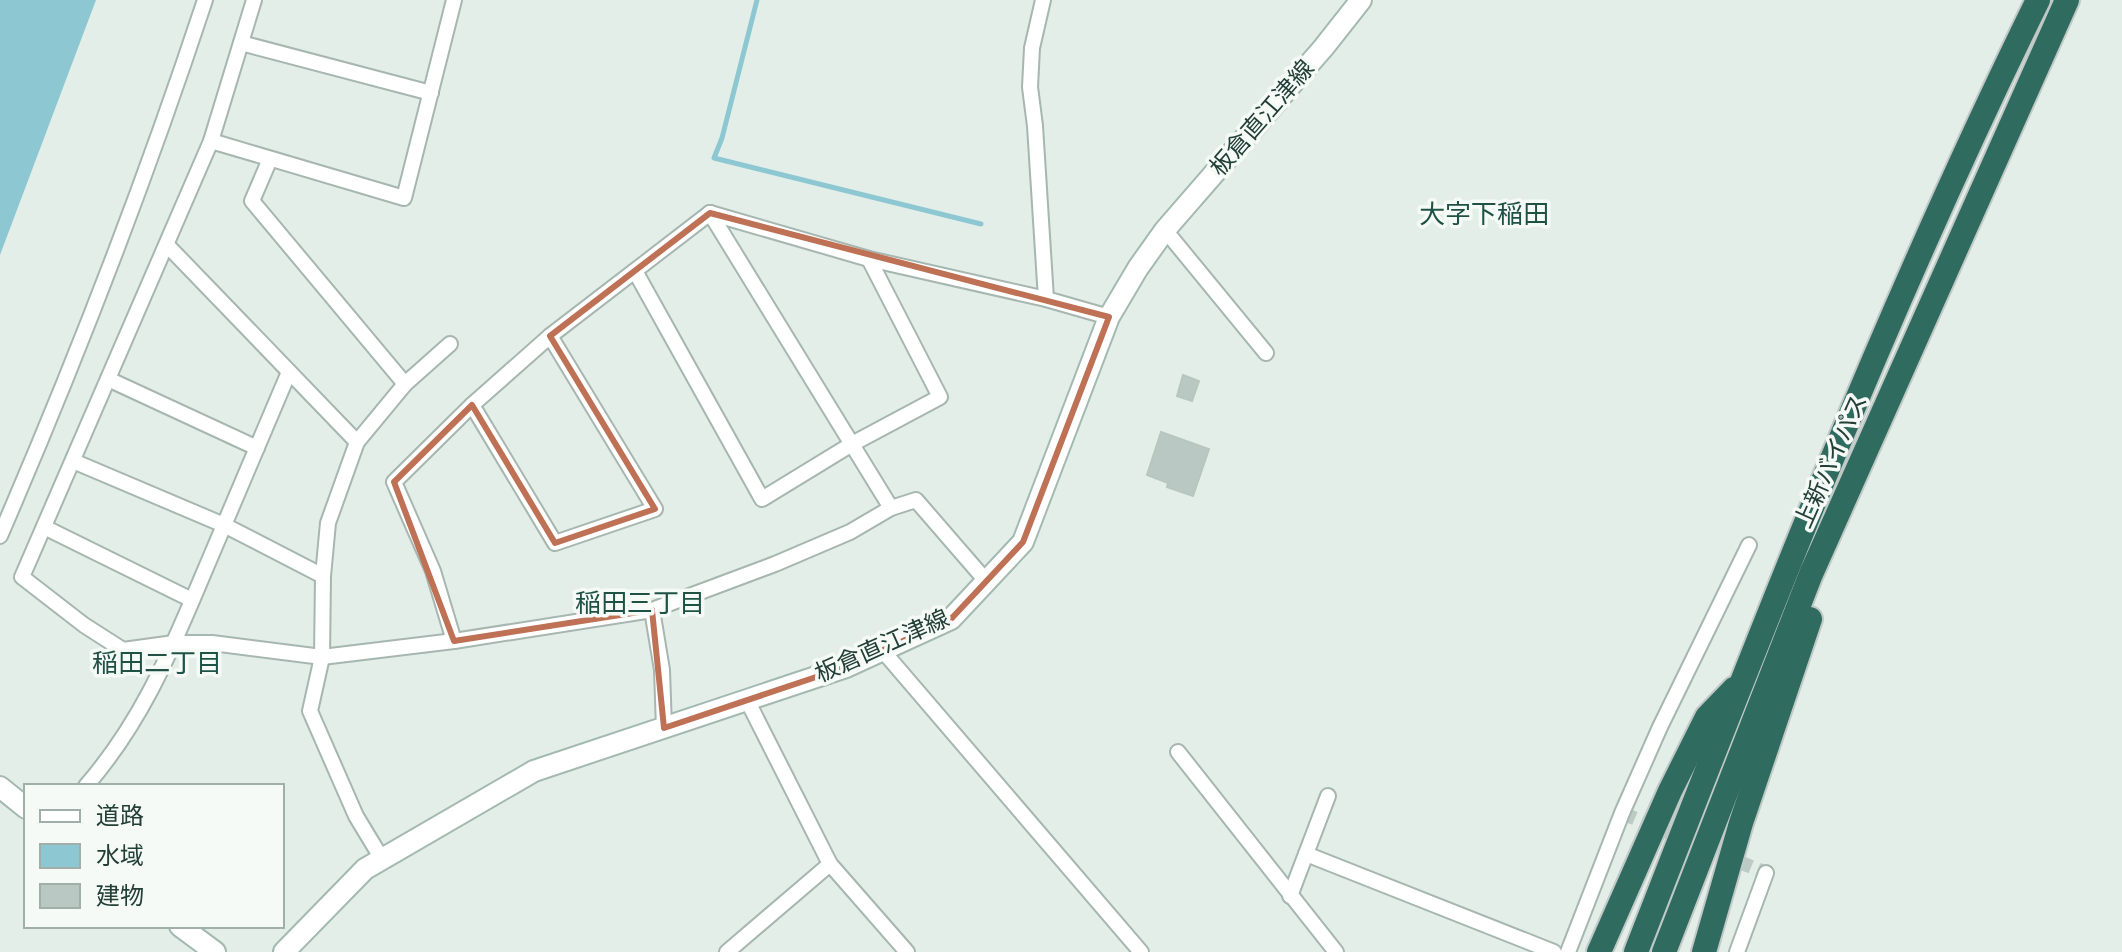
<svg xmlns="http://www.w3.org/2000/svg" width="2122" height="952" font-family="Cabin,'Noto Sans JP',sans-serif">
<style>
.water{fill:#8dc8d2}
.lines{fill:none;stroke-linecap:round;stroke-linejoin:round}
.stream{stroke:#8dc8d2;stroke-width:5}
.building{fill:#b9c8c2;stroke:#b7c7c0;stroke-width:2}
.street-tunnel{stroke:#bdcbc6;stroke-width:14;stroke-dasharray:14 7;stroke-linecap:butt}
.street-casing{stroke:#a6b6b0;stroke-width:18}
.secondary-casing{stroke:#a3b9b1;stroke-width:24}
.highway-casing{stroke:#c1c9c7;stroke-width:28}
.street{stroke:#fff;stroke-width:14}
.secondary{stroke:#fff;stroke-width:20}
.highway{stroke:#2f6c5f;stroke-width:24}
.marked{fill:none;stroke:#be7155;stroke-width:6;stroke-linejoin:round}
.labels{text-anchor:middle;stroke-width:7;stroke-linejoin:round;paint-order:stroke}
.street-label{font-size:24px;fill:#233f38;stroke:#f5faf7}
.neighbourhood-label{font-size:26px;fill:#1f5245;stroke:#f5faf7}
</style>
<rect width="100%" height="100%" fill="#e4eee9"/>
<path class="water" d="M 0,0 L 96,0 L 0,255 Z"/>
<g class="lines">
<path class="stream" d="M 757,0 L 722,138 L 714,158 L 981,224"/>
</g>
<g class="building">
<path d="M 1183,375 L 1199,381 L 1192,401 L 1177,396 Z"/>
<path d="M 1161,432 L 1209,449 L 1193,496 L 1167,487 L 1168,483 L 1147,475 Z"/>
</g>
<g class="lines">
<path class="street-tunnel" d="M 1622,813 L 1766,873"/>
<defs>
<g id="street">
<path d="M 254,0 L 211,141 L 22,577 L 84,625 L 123,650 L 174,643 L 212,643 L 322,657 L 454,641 L 652,610 L 775,564 L 850,532 L 891,508 L 916,500 L 987,582"/>
<path d="M 1043,0 L 1032,48 L 1030,87 L 1035,126 L 1046,299"/>
<path d="M 241,43 L 431,93"/>
<path d="M 211,141 L 404,198 L 454,0"/>
<path d="M 270,159 L 252,201 L 405,384"/>
<path d="M 710,213 L 869,259 L 1046,299 L 1109,317"/>
<path d="M 710,213 L 891,508"/>
<path d="M 1165,230 L 1266,353"/>
<path d="M 167,245 L 357,442"/>
<path d="M 635,271 L 762,499 L 852,444 L 940,397 L 869,259"/>
<path d="M 108,379 L 257,448"/>
<path d="M 472,405 L 555,543 L 655,509 L 550,336"/>
<path d="M 73,461 L 224,525 L 323,576"/>
<path d="M 44,527 L 192,600"/>
<path d="M 0,536 C 76,360 145,182 205,0"/>
<path d="M 652,610 L 662,670 L 664,728"/>
<path d="M 454,641 L 433,571 L 394,482 L 472,405 L 550,336 L 710,213"/>
<path d="M 883,651 L 1141,952"/>
<path d="M 747,700 L 830,864 L 907,952"/>
<path d="M 1178,752 L 1336,952"/>
<path d="M 86,786 C 145,718 173,645 208,563 C 235,499 262,435 289,372"/>
<path d="M 1306,854 L 1554,952"/>
<path d="M 382,859 L 356,816 L 310,711 L 322,657 L 323,576 L 328,523 L 357,442 L 405,384 L 450,344"/>
<path d="M 1290,896 L 1328,796"/>
<path d="M 727,952 L 830,864"/>
<path d="M 1568,952 L 1622,813 L 1660,727 L 1749,545"/>
<path d="M 1737,952 L 1766,873"/>
</g>
<g id="secondary">
<path d="M 0,787 L 26,808"/>
<path d="M 180,926 L 215,952"/>
<path d="M 284,952 L 365,869 L 534,771 L 846,667 L 951,619 L 1023,542 L 1109,317 L 1138,268 L 1165,230 L 1324,47 L 1361,0"/>
</g>
<g id="highway">
<path d="M 1599,952 L 1670,791 L 1707,717 L 1734,689"/>
<path d="M 1636,952 C 1761,631 1886,309 2038,0"/>
<path d="M 1664,952 L 1811,574 L 2067,0"/>
<path d="M 1704,952 L 1741,823 L 1810,619"/>
</g>
</defs>
<use href="#street" class="street-casing"/>
<use href="#secondary" class="secondary-casing"/>
<use href="#highway" class="highway-casing"/>
<use href="#street" class="street"/>
<use href="#secondary" class="secondary"/>
<use href="#highway" class="highway"/>
</g>
<path class="marked" d="M 710,213 L 1109,317 L 1023,542 L 951,619 L 846,667 L 664,728 L 652,610 L 454,641 L 394,482 L 472,405 L 555,543 L 655,509 L 550,336 Z"/>
<g class="labels">
<g class="street-label">
<text transform="translate(1262 118) rotate(-49)" y="8">板倉直江津線</text>
<text transform="translate(1831 461) rotate(-66)" y="8">上新バイパス</text>
<text transform="translate(882 646) rotate(-24)" y="8">板倉直江津線</text>
</g>
<g class="neighbourhood-label">
<text x="1484" y="223">大字下稲田</text>
<text x="640" y="612">稲田三丁目</text>
<text x="157" y="672">稲田二丁目</text>
</g>
</g>
<rect x="24" y="784" width="260" height="144" fill="#f5faf7" stroke="#a1afab" stroke-width="2"/>
<rect x="40" y="810" width="40" height="12" fill="#ffffff" stroke="#a1afab" stroke-width="2"/>
<text x="96" y="824" font-size="24" fill="#233f38">道路</text>
<rect x="40" y="844" width="40" height="24" fill="#8dc8d2" stroke="#a1afab" stroke-width="2"/>
<text x="96" y="864" font-size="24" fill="#233f38">水域</text>
<rect x="40" y="884" width="40" height="24" fill="#b9c8c2" stroke="#a1afab" stroke-width="2"/>
<text x="96" y="904" font-size="24" fill="#233f38">建物</text>
</svg>
